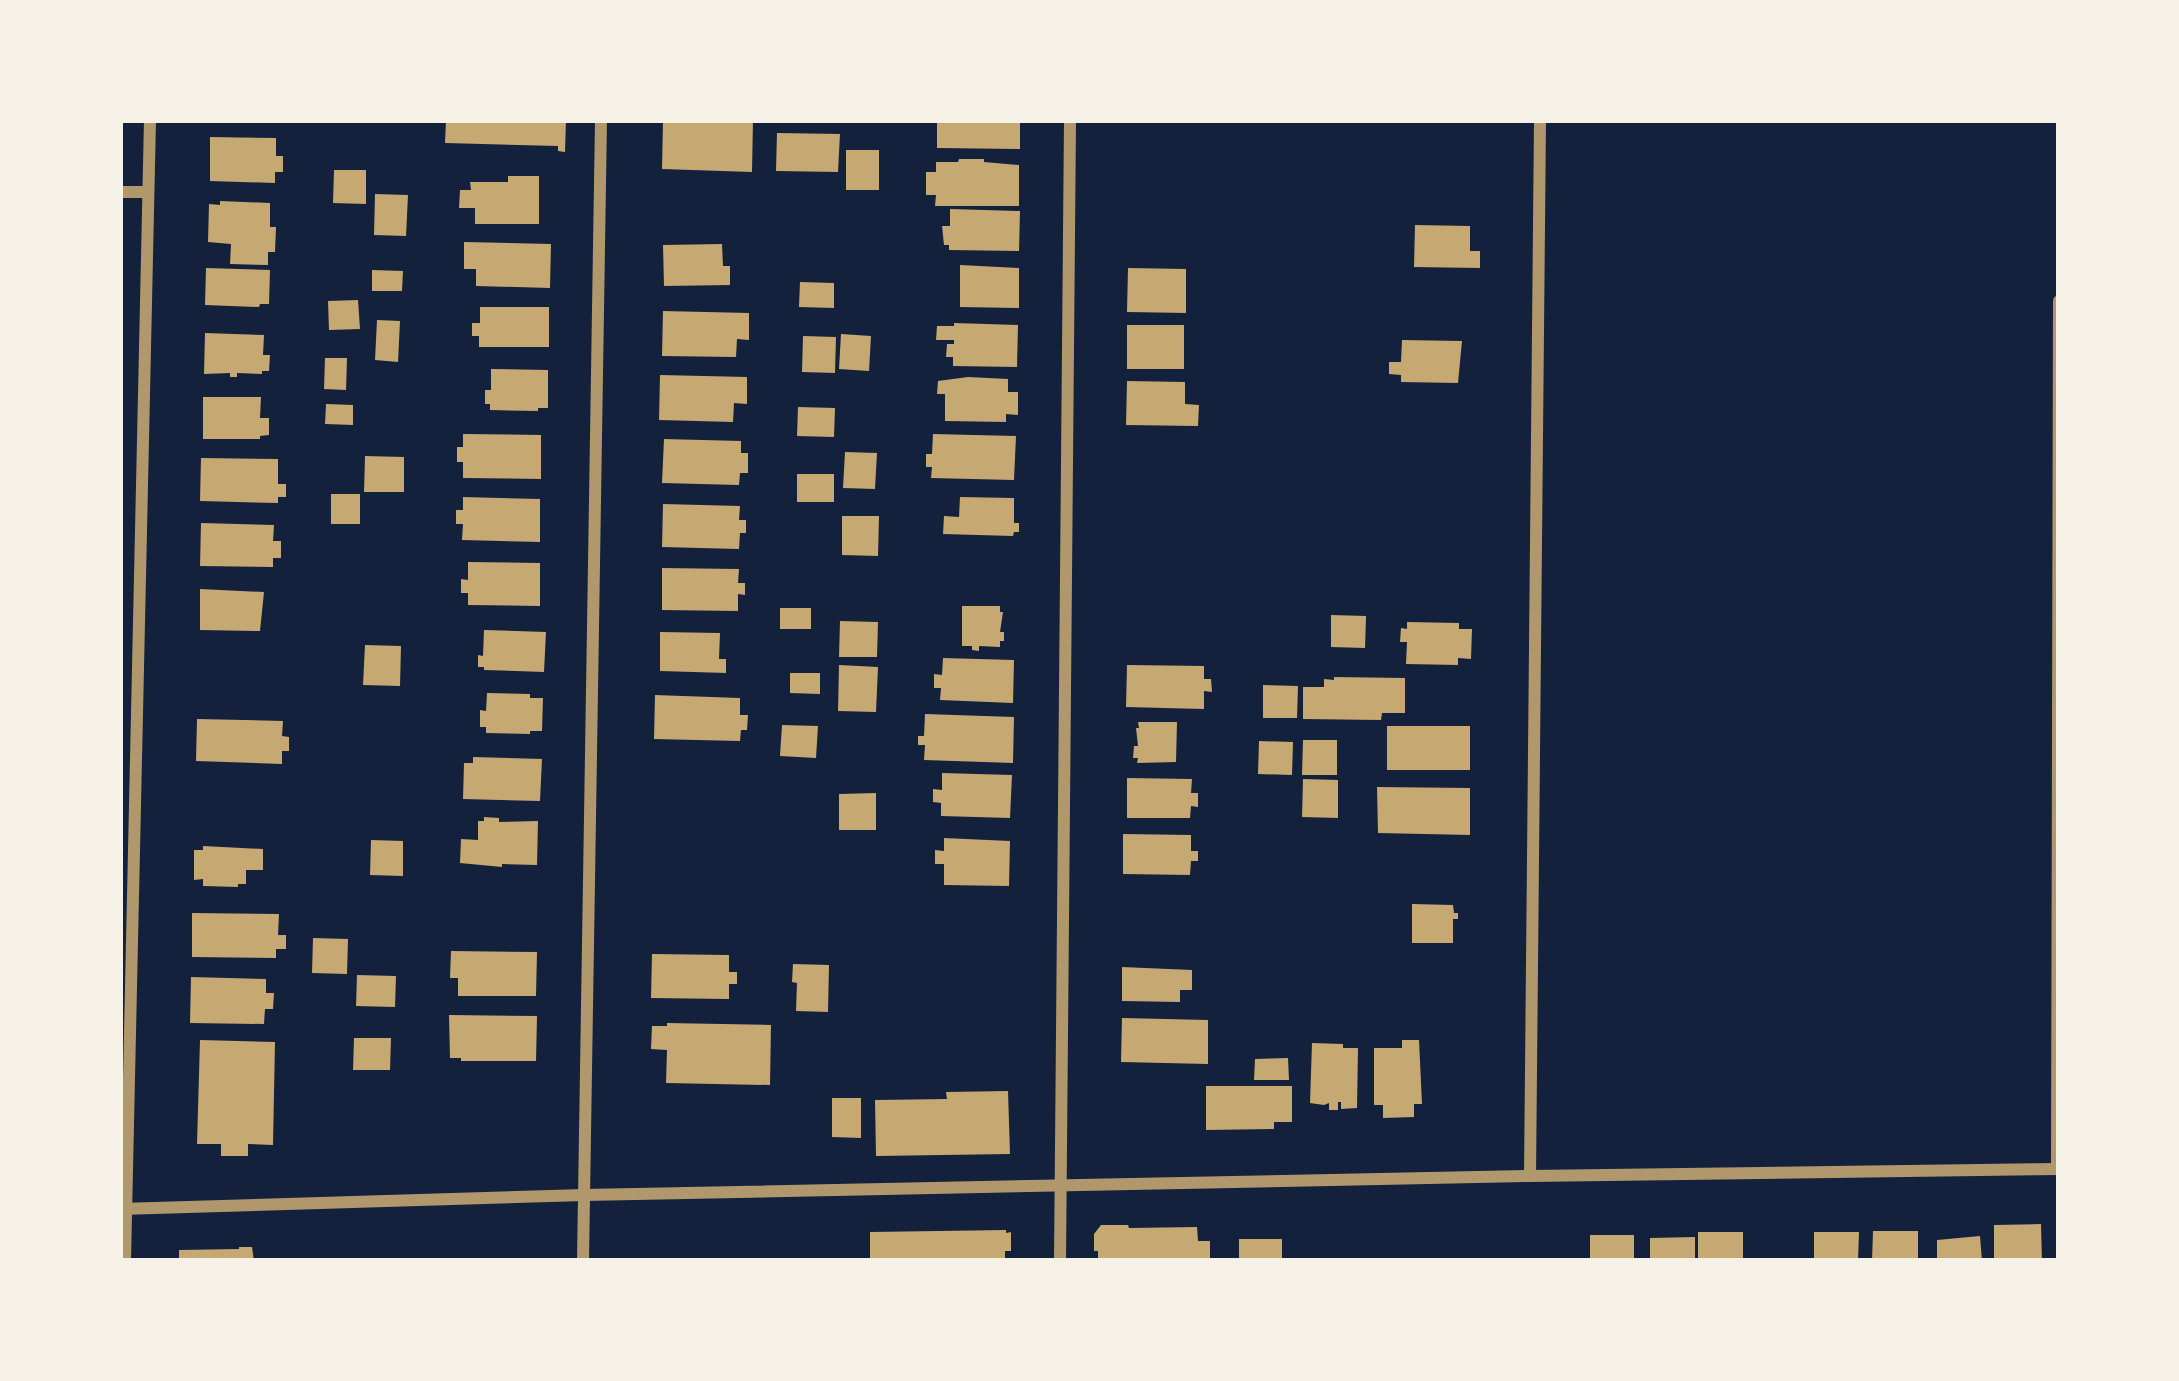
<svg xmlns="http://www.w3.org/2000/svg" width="2179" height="1381" font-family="'Noto Serif',serif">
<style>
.building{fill:#c6a872}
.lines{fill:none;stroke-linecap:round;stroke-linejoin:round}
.minor{stroke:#b1986c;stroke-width:12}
</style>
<rect width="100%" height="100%" fill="#14213d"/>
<g class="building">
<path d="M 446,120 L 566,120 L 565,152 L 558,151 L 558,146 L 445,143 Z"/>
<path d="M 663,120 L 753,120 L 752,172 L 662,169 Z"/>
<path d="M 937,120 L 1020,120 L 1020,149 L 937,148 Z"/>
<path d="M 777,133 L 840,134 L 838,172 L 776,171 Z"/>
<path d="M 210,137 L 276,138 L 276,156 L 283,156 L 283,172 L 275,172 L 275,183 L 210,181 Z"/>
<rect x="846" y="150" width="33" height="40"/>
<path d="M 959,159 L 984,159 L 984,162 L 1019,165 L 1019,206 L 935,206 L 936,195 L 926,195 L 926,172 L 936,172 L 936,162 L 958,162 Z"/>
<path d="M 334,170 L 366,170 L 366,204 L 333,203 Z"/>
<path d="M 508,176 L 539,176 L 539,224 L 475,224 L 475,208 L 459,208 L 460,190 L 471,190 L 470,182 L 508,182 Z"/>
<path d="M 375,194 L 408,195 L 406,236 L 374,235 Z"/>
<path d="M 220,201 L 270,203 L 270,227 L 276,227 L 275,252 L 268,252 L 268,265 L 230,264 L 231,244 L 208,242 L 209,204 L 220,205 Z"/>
<path d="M 950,209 L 1020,211 L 1019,251 L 949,250 L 949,245 L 944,245 L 942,226 L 950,226 Z"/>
<path d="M 1415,225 L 1470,226 L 1470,251 L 1480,251 L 1480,268 L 1414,267 Z"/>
<path d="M 464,242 L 551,244 L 550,288 L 476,286 L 476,269 L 464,269 Z"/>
<path d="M 722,244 L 723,266 L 730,266 L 730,285 L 664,286 L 663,245 Z"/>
<path d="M 960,265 L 1019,268 L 1019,308 L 960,307 Z"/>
<path d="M 206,268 L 270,270 L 269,304 L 260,304 L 259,307 L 205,305 Z"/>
<path d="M 1128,268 L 1186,269 L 1186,313 L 1127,312 Z"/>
<path d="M 372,270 L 403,271 L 402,291 L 372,291 Z"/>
<path d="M 800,282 L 834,283 L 834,308 L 799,307 Z"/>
<path d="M 358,300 L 360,329 L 329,330 L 328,301 Z"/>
<path d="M 480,307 L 549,307 L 549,347 L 479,347 L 479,336 L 472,336 L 472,323 L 480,323 Z"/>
<path d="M 663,311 L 749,313 L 749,340 L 737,339 L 736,357 L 662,356 Z"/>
<path d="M 377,320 L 400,321 L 398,362 L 375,360 Z"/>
<path d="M 954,323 L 1018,325 L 1017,367 L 953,366 L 953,357 L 946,357 L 947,344 L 954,344 L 954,340 L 936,340 L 937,326 L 954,326 Z"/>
<rect x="1127" y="325" width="57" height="44"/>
<path d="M 205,333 L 264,335 L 263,355 L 270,355 L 269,371 L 262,371 L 262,374 L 237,373 L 237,377 L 230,377 L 230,373 L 204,374 Z"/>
<path d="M 841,334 L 871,336 L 869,371 L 839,369 Z"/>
<path d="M 803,336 L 836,337 L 835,373 L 802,372 Z"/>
<path d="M 1402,340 L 1462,341 L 1458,383 L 1401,382 L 1401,375 L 1389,374 L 1389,362 L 1401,362 Z"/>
<path d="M 325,358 L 347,358 L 346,390 L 324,389 Z"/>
<path d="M 491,369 L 548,370 L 548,408 L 538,408 L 538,411 L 490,410 L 490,404 L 485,404 L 485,390 L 491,390 Z"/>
<path d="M 660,375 L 747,377 L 747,404 L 734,403 L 733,422 L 659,420 Z"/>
<path d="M 968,377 L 1008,379 L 1008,392 L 1018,392 L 1018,415 L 1006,414 L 1006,422 L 945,421 L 945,394 L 937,394 L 938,381 Z"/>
<path d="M 1127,381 L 1185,382 L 1185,404 L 1199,405 L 1198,426 L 1126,425 Z"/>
<path d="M 203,397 L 261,397 L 260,418 L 269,418 L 269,435 L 260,436 L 260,439 L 203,439 Z"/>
<path d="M 326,404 L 353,405 L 353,425 L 325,424 Z"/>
<path d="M 798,407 L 835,408 L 834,437 L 797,436 Z"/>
<path d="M 463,434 L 541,435 L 541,479 L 463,478 L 463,462 L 457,462 L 457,447 L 463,447 Z"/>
<path d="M 933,434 L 1016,436 L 1014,480 L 931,478 L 932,467 L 926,467 L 926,454 L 932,454 Z"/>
<path d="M 664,439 L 741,441 L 741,453 L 748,453 L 748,473 L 740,473 L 739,485 L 662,483 Z"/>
<path d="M 845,452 L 877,453 L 875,489 L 843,488 Z"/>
<path d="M 365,456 L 404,457 L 404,492 L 364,492 Z"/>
<path d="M 201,458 L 278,459 L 278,484 L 286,484 L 286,497 L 278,497 L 278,503 L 200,501 Z"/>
<rect x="797" y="474" width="37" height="28"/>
<rect x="331" y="494" width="29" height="30"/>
<path d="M 463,497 L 540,499 L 540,542 L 462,540 L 463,524 L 456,524 L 456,510 L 463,510 Z"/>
<path d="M 960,497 L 1014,498 L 1014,523 L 1019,523 L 1019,532 L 1014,532 L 1013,536 L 943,534 L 944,516 L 959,517 Z"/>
<path d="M 663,504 L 740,506 L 739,520 L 746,520 L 746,533 L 740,533 L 739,549 L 662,547 Z"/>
<path d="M 842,516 L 879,516 L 878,556 L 842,555 Z"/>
<path d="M 201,523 L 274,525 L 273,541 L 281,541 L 281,558 L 273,558 L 273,567 L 200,566 Z"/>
<path d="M 468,562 L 540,563 L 540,606 L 468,605 L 468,593 L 461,593 L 461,579 L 468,580 Z"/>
<path d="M 662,568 L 739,569 L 738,583 L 745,583 L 745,595 L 738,594 L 738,611 L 662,610 Z"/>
<path d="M 200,589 L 264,592 L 260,631 L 200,630 Z"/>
<path d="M 962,606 L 1000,606 L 1000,612 L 1003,612 L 1000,632 L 1004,632 L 1004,641 L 1000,641 L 1000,647 L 979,646 L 979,651 L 972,650 L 972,646 L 962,646 Z"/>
<rect x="780" y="608" width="31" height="21"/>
<path d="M 1331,615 L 1366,616 L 1365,648 L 1331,647 Z"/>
<path d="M 840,621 L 878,622 L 877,657 L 839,657 Z"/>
<path d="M 1407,622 L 1459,623 L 1459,629 L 1472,629 L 1471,659 L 1458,658 L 1458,665 L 1406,664 L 1407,642 L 1400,642 L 1401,628 L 1407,629 Z"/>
<path d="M 484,630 L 546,632 L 544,672 L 484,670 L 484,667 L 478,667 L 478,655 L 483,656 Z"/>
<path d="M 660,632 L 720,633 L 719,659 L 726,659 L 726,673 L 660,671 Z"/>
<path d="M 365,645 L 401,646 L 400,686 L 363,685 Z"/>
<path d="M 943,658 L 1014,660 L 1013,703 L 940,700 L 941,688 L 934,688 L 934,674 L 942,675 Z"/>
<path d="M 839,665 L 878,667 L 876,712 L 838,711 Z"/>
<path d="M 1127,665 L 1204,666 L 1204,679 L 1211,679 L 1212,692 L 1204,691 L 1204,709 L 1126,707 Z"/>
<path d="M 790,673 L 820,673 L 820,694 L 790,693 Z"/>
<path d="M 1334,677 L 1405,678 L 1405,713 L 1382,713 L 1381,720 L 1303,719 L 1303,687 L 1324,687 L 1324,679 L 1334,680 Z"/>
<path d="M 1263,685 L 1298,686 L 1297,718 L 1263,718 Z"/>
<path d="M 487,693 L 530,694 L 530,698 L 543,698 L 542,731 L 530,731 L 530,734 L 486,733 L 486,727 L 480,727 L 480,710 L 486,711 Z"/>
<path d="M 655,695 L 740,698 L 740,715 L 748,715 L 747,730 L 741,730 L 740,741 L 654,739 Z"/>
<path d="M 925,714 L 1014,717 L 1013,763 L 924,760 L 925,745 L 918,745 L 918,736 L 924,736 Z"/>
<path d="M 197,719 L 283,721 L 282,736 L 289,737 L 289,751 L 282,751 L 282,764 L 196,761 Z"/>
<path d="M 1138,722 L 1177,722 L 1176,762 L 1137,763 L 1138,758 L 1133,758 L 1134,746 L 1138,746 L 1136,728 L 1139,728 Z"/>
<path d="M 782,725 L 818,726 L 816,758 L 780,756 Z"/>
<rect x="1387" y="726" width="83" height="44"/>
<path d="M 1303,740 L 1337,740 L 1337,775 L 1302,775 Z"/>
<path d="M 1259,741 L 1293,742 L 1292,775 L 1258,774 Z"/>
<path d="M 473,757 L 542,759 L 540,801 L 463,799 L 464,763 L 473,763 Z"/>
<path d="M 942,773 L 1012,775 L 1010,818 L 941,816 L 941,803 L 933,802 L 933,789 L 942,790 Z"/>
<path d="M 1127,778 L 1192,779 L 1191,793 L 1198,793 L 1198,807 L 1191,806 L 1190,818 L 1127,818 Z"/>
<path d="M 1303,779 L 1338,780 L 1338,818 L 1302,817 Z"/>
<path d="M 1377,787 L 1470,788 L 1470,835 L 1378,833 Z"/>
<path d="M 876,793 L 876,830 L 839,830 L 839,794 Z"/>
<path d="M 484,817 L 499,818 L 499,822 L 538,821 L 537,865 L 502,864 L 502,867 L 460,863 L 461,839 L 478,840 L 478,821 L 484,821 Z"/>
<path d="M 1123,834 L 1191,835 L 1191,851 L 1198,851 L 1198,861 L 1191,861 L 1190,875 L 1123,874 Z"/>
<path d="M 944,838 L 1010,841 L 1009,886 L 944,885 L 944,864 L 935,864 L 935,850 L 944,851 Z"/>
<path d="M 371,840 L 403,841 L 403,876 L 370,875 Z"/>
<path d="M 203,846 L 263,849 L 263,870 L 246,870 L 246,884 L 238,884 L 238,887 L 203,886 L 203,879 L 194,880 L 194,850 L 203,850 Z"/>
<path d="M 1412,904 L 1453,905 L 1454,913 L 1458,913 L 1458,919 L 1453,919 L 1453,943 L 1412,943 Z"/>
<path d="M 192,913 L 279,914 L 278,935 L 286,935 L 286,949 L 276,949 L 276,958 L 192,957 Z"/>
<path d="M 313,938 L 348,939 L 347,974 L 312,973 Z"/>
<path d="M 451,951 L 537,952 L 536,996 L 458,996 L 458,978 L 450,978 Z"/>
<path d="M 652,954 L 729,955 L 729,972 L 737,972 L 737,984 L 729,984 L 729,999 L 651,998 Z"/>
<path d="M 793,964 L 829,965 L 828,1012 L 796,1011 L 797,983 L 792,982 Z"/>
<path d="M 1122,967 L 1192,970 L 1192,990 L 1180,990 L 1180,1002 L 1122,1001 Z"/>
<path d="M 357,975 L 396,976 L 395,1007 L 356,1006 Z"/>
<path d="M 191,977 L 266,979 L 266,993 L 274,993 L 273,1009 L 265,1009 L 264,1024 L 190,1023 Z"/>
<path d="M 449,1015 L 537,1016 L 536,1061 L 461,1061 L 461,1058 L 450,1058 Z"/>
<path d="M 1122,1018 L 1208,1020 L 1208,1064 L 1121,1062 Z"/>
<path d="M 667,1023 L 771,1025 L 770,1085 L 666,1083 L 667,1050 L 651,1049 L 652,1026 L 667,1026 Z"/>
<path d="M 354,1038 L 391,1038 L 390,1070 L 353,1070 Z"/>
<path d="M 200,1040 L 275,1042 L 273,1145 L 248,1144 L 248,1156 L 221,1156 L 221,1144 L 197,1144 Z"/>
<path d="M 1402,1040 L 1419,1040 L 1422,1104 L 1414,1104 L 1414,1117 L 1383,1118 L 1383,1105 L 1374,1105 L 1374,1048 L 1402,1048 Z"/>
<path d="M 1312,1043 L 1343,1044 L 1343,1048 L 1358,1048 L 1357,1108 L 1341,1109 L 1341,1102 L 1338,1102 L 1338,1110 L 1329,1110 L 1329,1103 L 1324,1105 L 1310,1103 Z"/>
<path d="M 1288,1058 L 1289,1080 L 1254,1080 L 1255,1059 Z"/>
<path d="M 1206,1086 L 1292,1086 L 1292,1122 L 1274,1122 L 1274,1129 L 1206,1130 Z"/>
<path d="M 1008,1091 L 1010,1154 L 876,1156 L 875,1100 L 947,1099 L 946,1092 Z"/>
<path d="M 832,1098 L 861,1098 L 861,1138 L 832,1137 Z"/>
<path d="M 2041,1224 L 2042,1261 L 1994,1261 L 1994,1225 Z"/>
<path d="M 1101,1225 L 1128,1225 L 1129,1228 L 1197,1227 L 1198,1241 L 1210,1241 L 1210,1261 L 1098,1261 L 1098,1251 L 1094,1251 L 1094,1234 Z"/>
<path d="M 1006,1230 L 1006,1233 L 1011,1232 L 1011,1251 L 1005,1251 L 1005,1261 L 870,1261 L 870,1232 Z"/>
<path d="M 1873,1231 L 1918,1231 L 1918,1261 L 1872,1261 Z"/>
<rect x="1698" y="1232" width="45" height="29"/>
<path d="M 1814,1232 L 1859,1232 L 1858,1261 L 1814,1261 Z"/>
<rect x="1590" y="1235" width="44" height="26"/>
<path d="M 1980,1236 L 1982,1261 L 1937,1261 L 1937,1240 Z"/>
<path d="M 1695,1237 L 1695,1261 L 1650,1261 L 1650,1238 Z"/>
<rect x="1239" y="1239" width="43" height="22"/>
<path d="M 239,1247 L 252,1247 L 254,1261 L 179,1261 L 179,1250 L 239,1249 Z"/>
</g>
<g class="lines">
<g class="minor">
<path d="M 120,192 L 148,192"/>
<path d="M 2057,1169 L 2059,301"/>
<path d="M 1530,1176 L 1540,120"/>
<path d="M 120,1209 L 584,1195 L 1530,1176 L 2059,1169"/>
<path d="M 125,1261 L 150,120"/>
<path d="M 583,1261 L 601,120"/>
<path d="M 1060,1261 L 1070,120"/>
</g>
</g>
<rect width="2179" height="1381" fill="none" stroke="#f6f1e7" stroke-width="246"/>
</svg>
